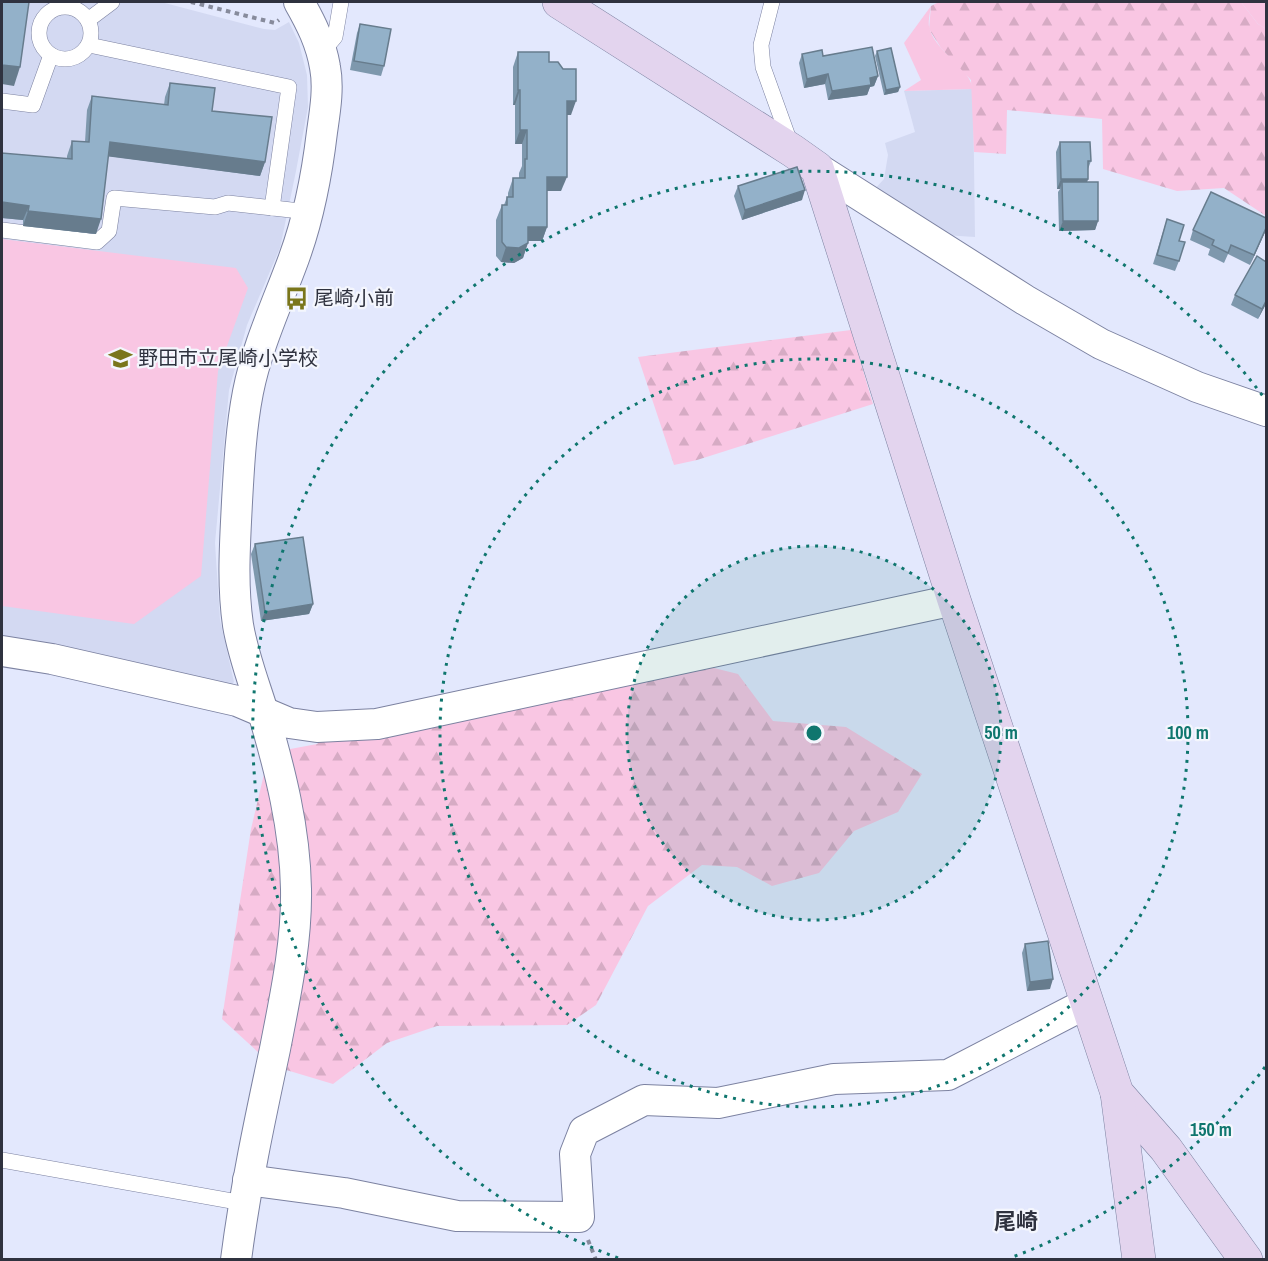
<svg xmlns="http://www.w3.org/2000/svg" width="1268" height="1261" font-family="'Archivo Narrow','Noto Sans JP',sans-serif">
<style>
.built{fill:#d3d9f2}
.green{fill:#f9c6e3}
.forest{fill:url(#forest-firs)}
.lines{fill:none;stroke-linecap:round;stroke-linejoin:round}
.lane-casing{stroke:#7c82a1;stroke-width:16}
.street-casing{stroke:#7c82a1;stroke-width:32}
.secondary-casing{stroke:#7c82a1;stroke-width:34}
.path{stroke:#878b9c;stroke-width:4;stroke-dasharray:4.5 4.5;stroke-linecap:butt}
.lane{stroke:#fff;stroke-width:15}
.street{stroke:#fff;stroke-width:30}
.secondary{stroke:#e3d4ee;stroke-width:33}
.wall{fill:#7e98ad}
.shaded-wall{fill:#677c8d}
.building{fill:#93b1c9;stroke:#677c8d;stroke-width:1.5}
.ring{fill:none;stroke:#0f766e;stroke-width:3;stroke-dasharray:3 6}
.labels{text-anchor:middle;stroke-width:4.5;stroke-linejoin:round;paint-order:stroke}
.poi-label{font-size:20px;fill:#2f323f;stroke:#f4f6fd;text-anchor:start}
.quarter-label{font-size:22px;font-weight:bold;fill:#2f323f;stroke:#f4f6fd}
.centre{fill:#0f766e;stroke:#f4f6fd;stroke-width:3}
.ring-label{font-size:18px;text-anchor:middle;font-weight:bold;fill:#0f766e;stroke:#f4f6fd;stroke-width:4.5;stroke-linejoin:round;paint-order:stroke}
</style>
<defs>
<pattern id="forest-firs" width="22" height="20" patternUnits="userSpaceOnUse" patternTransform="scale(1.5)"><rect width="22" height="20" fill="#f9c6e3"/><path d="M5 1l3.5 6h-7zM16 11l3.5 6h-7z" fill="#d6abc4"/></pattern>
</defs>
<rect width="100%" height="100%" fill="#e3e8fd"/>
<g class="built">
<path d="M 2,2 L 161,2 L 264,29 L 275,30 L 289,22 L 299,43 L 307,75 L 308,107 L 296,171 L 280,248 L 247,325 L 229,390 L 215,543 L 220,620 L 234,682 L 230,687 L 2,638 Z"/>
<path d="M 973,89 L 975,237 L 944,235 L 874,190 L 884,179 L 888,155 L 885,143 L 915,132 L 904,91 Z"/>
</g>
<g class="green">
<path d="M 1241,2 L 1266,2 L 1266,29 L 1258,24 Z"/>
<path d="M 931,6 C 930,13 927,24 930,30 C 938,54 968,65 973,89 L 904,91 L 921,80 L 904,43 Z"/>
<path d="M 2,239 L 236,268 L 248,288 L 218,371 L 201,576 L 134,624 L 2,606 Z"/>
</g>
<g class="forest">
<path d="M 939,2 L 1241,2 L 1258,24 L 1266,29 L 1266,216 L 1224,188 L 1177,191 L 1103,169 L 1102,119 L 1007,110 L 1006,154 L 974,152 L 971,80 L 941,48 L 929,29 L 931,6 Z"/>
<path d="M 851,330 L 873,404 L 697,460 L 674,465 L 638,357 Z"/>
<path d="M 706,666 L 738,674 L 773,721 L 846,727 L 922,774 L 898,812 L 854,831 L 819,873 L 772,886 L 737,867 L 702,865 L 648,906 L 596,1005 L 567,1025 L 437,1026 L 387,1043 L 333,1084 L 273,1066 L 222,1019 L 251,829 L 269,753 L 317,744 L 348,714 Z"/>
</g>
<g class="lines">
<defs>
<g id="lane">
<path d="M 772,2 L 761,45 L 763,67 L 791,145"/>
<circle cx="65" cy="33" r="26"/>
<path d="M 88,20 L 112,2"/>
<path d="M 89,45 L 289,87 L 272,208"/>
<path d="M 322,52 L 335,37 L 341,2"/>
<path d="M 2,101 L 33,105 L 51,55"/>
<path d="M 2,230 L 97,242 L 109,231 L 114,198 L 215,207 L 228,203 L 309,212"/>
<path d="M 2,1160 L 243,1203"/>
</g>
<g id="street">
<path d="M 817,168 L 1025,300 L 1101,344 L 1197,387 L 1266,411"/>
<path d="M 2,651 L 52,659 L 237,701 L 289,723 L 317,727 L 377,724 L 954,600"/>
<path d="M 248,1180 L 344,1193 L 457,1216 L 579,1217 L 575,1154 L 584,1131 L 644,1100 L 718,1103 L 834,1079 L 948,1075 L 1087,1003"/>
<path d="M 236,1260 C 245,1189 260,1119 275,1049 C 285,997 297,943 296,889 C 295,828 280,770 263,712 C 254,683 243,655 238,625 C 232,584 235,543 237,502 C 239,466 241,428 248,392 C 257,346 278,302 294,258 C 309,217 317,174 322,132 C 325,111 329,88 325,67 C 321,43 311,23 299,2"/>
</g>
<g id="secondary">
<path d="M 559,2 L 793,151 L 817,168 L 954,600 L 1117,1093 L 1166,1149 L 1246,1260"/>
<path d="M 1117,1093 L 1139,1260"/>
</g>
</defs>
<use href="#lane" class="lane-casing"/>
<use href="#street" class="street-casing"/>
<use href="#secondary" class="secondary-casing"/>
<g class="path">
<path d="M 191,2 L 275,23 L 279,20"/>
<path d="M 588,1240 L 596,1260"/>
</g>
<use href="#lane" class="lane"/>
<use href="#street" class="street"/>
<use href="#secondary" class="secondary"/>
</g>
<g class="wall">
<path d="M 360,24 L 384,66 L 381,76 L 350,70 L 357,33 Z"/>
<path d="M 877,51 L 900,87 L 898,92 L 884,95 L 875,56 Z"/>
<path d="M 518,52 L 549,62 L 571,115 L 567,115 L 561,191 L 547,191 L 547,227 L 542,241 L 528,241 L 523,258 L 514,263 L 501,262 L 496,256 L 496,220 L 502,205 L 504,205 L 507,197 L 508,197 L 508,193 L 513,178 L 519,178 L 519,173 L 522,166 L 522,144 L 515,144 L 515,105 L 513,105 L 513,67 Z"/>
<path d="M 802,54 L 823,56 L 878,76 L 874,86 L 870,87 L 867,95 L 828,100 L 825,84 L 804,88 L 799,63 Z"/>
<path d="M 170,83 L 212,111 L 265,162 L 260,176 L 108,156 L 96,234 L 23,226 L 23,220 L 2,218 L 67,158 L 67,156 L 72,141 L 85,142 L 87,110 L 92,96 L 164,105 L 165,97 Z"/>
<path d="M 1060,142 L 1091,161 L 1088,169 L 1088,179 L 1087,182 L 1098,221 L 1095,230 L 1059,231 L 1058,192 L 1060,189 L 1057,189 L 1056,152 Z"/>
<path d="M 738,186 L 802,200 L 742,220 L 734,196 Z"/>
<path d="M 1167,219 L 1179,241 L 1179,261 L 1175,271 L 1153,264 Z"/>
<path d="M 1193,230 L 1266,230 L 1250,265 L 1228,254 L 1224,263 L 1208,255 L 1210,249 L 1190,240 Z"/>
<path d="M 1235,295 L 1266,304 L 1258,319 L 1231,305 Z"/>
<path d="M 255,544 L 313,604 L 309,614 L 261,621 L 251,554 Z"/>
<path d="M 1025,944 L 1050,989 L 1027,991 L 1022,953 Z"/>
</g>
<g class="shaded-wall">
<path d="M 2,65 L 20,67 L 14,86 L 2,84 Z"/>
<path d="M 828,74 L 825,84 L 804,88 L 807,79 Z"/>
<path d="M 878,76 L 874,86 L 870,87 L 867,95 L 828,100 L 832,91 L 870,78 Z"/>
<path d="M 900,87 L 898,92 L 884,95 L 886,90 Z"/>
<path d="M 518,90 L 520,90 L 515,105 L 513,105 Z"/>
<path d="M 567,101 L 576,101 L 571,115 L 561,115 Z"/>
<path d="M 520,130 L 527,130 L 522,144 L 515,144 Z"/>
<path d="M 110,142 L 265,162 L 260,176 L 105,156 Z"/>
<path d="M 547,177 L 567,177 L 561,191 L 542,191 Z"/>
<path d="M 1061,179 L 1088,179 L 1085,188 L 1062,182 L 1060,189 L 1057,189 Z"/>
<path d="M 805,190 L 802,200 L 742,220 L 745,210 Z"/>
<path d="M 2,202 L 29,206 L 23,220 L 2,218 Z"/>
<path d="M 28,211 L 101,219 L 96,234 L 23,226 Z"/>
<path d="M 1063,221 L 1098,221 L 1095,230 L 1059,231 Z"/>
<path d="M 528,227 L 547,227 L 542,241 L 523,241 Z"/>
<path d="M 1266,228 L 1266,230 L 1250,265 L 1254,255 Z"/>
<path d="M 528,243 L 523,258 L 514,263 L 501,262 L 506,247 Z"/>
<path d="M 1266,301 L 1266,304 L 1258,319 L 1262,309 Z"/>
<path d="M 313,604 L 309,614 L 261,621 L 265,612 Z"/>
<path d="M 1053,979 L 1050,989 L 1027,991 L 1030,982 Z"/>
</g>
<g class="building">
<path d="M 2,2 L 29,2 L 20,67 L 2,65 Z"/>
<path d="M 360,24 L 391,29 L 384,66 L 354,61 Z"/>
<path d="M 872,47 L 878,76 L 870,78 L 871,85 L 832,91 L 828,74 L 807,79 L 802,54 L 822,50 L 823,56 Z"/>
<path d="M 891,48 L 900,87 L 886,90 L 877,51 Z"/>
<path d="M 518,52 L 549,52 L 549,62 L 558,62 L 563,69 L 576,69 L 576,101 L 567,101 L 567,177 L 547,177 L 547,227 L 528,227 L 528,243 L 519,248 L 506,247 L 502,242 L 502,205 L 507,205 L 507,197 L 513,197 L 513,178 L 525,178 L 525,159 L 527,159 L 527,130 L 520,130 L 520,90 L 518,90 Z"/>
<path d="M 170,83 L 215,88 L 212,111 L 272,117 L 265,162 L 110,142 L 101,219 L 28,211 L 29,206 L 2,202 L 2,153 L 72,159 L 72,141 L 89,142 L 92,96 L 168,105 Z"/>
<path d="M 1060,142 L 1090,142 L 1091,161 L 1088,161 L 1088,179 L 1061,179 Z"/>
<path d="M 797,167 L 805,190 L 745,210 L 738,186 Z"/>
<path d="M 1062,182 L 1098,182 L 1098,221 L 1063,221 Z"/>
<path d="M 1211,192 L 1266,218 L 1266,228 L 1254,255 L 1231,245 L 1228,253 L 1212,245 L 1214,240 L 1193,230 Z"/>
<path d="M 1167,219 L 1184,225 L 1179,241 L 1185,242 L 1179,261 L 1157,255 Z"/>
<path d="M 1257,256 L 1266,262 L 1266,301 L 1262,309 L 1235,295 Z"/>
<path d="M 303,537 L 313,604 L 265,612 L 255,544 Z"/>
<path d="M 1048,941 L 1053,979 L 1030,982 L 1025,944 Z"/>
</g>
<circle cx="814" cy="733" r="187" fill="#0f766e" fill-opacity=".12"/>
<g class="ring">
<circle cx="814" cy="733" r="187"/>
<circle cx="814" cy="733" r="374"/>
<path d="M1265 1067A561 561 0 0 1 1010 1258M618 1258A561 561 0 1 1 1265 399"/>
</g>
<defs>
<symbol id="bus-bare" viewBox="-9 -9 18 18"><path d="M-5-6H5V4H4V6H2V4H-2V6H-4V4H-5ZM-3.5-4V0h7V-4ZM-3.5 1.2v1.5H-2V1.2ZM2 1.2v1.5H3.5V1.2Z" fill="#7a761b" stroke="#f4f6fd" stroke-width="2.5" paint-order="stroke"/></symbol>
<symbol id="school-bare" viewBox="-9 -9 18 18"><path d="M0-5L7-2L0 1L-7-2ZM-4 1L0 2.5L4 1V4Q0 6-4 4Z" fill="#7a761b" stroke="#f4f6fd" stroke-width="2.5" paint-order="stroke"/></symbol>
</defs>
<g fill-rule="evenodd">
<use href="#bus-bare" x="280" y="282" width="33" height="33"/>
<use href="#school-bare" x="104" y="342" width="33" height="33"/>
</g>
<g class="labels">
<g class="poi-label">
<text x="314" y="305">尾崎小前</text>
<text x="138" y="365">野田市立尾崎小学校</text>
</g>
<g class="quarter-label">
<text x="1016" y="1229">尾崎</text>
</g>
</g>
<circle cx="814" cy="733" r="9" class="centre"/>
<g class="ring-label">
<text x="1001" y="739">50 m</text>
<text x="1188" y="739">100 m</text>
<text x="1211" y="1136">150 m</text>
</g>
<rect width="1268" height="1261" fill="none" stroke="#2f323f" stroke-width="6"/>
</svg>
